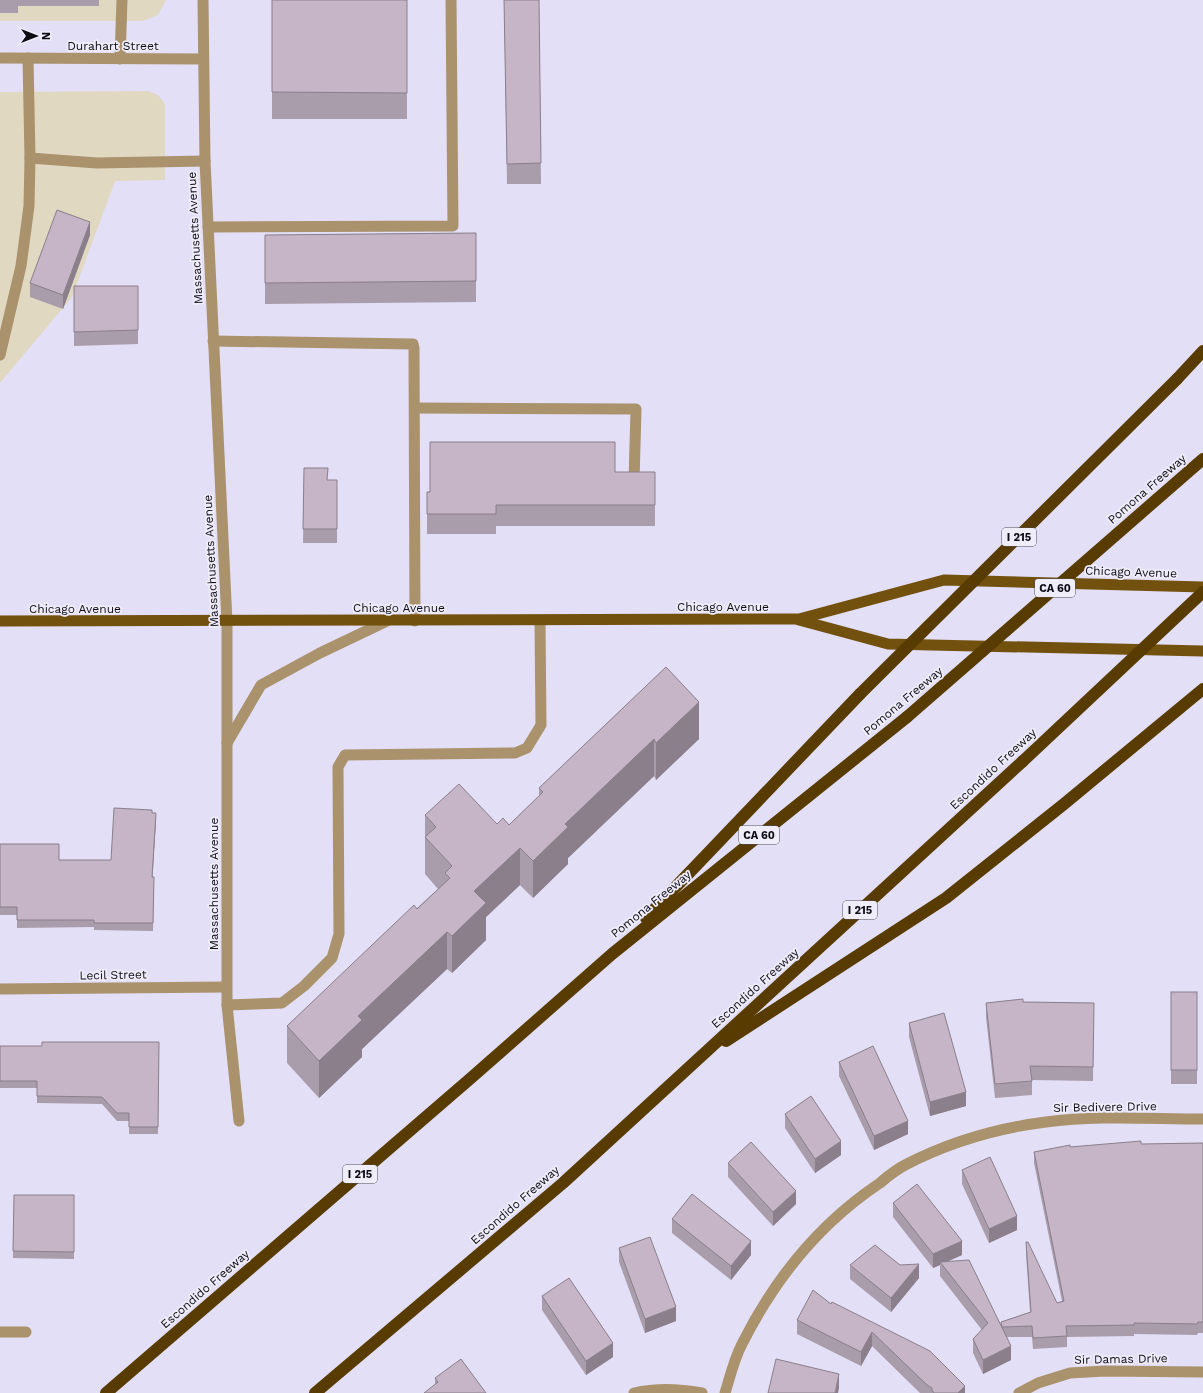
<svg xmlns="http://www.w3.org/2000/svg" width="1203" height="1393" font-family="'Work Sans',sans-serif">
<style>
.commercial{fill:#e1d8c2}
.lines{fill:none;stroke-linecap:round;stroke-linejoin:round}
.service{stroke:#aa926c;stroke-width:11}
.minor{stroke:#aa926c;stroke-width:11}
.primary{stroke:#72500e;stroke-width:11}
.motorway{stroke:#583b00;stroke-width:12}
.motorway-bridge{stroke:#583b00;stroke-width:12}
.wall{fill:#a99cab}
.shaded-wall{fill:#8a7f8b}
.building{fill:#c5b5c7;stroke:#8a7f8b}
.labels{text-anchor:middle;stroke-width:3.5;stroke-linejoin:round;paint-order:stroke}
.shield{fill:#f0edfb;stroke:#515059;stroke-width:1}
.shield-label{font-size:11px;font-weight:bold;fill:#0d0c13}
.street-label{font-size:12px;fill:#0d0c13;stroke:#f0edfb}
</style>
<rect width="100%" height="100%" fill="#e3dff6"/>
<g class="commercial">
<path d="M 0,0 L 166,0 L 158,15 L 143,21 L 0,21 Z"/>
<path d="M 148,91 L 158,95 L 165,104 L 165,180 L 115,181 L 72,297 L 0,383 L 0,92 Z"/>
</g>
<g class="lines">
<g class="service">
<path d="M 120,59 L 122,0"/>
<path d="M 30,158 L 97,163 L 205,161"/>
<path d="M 208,227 L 453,226 L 451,0"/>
<path d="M 213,341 L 413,344 L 414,348 L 415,621"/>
<path d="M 0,355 L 21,266 L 29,206 L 30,158 L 28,58"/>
<path d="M 415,408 L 636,409 L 634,482"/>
<path d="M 227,1005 L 282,1003 L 304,986 L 332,958 L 339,934 L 338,767 L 345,755 L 515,753 L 527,748 L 541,725 L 540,621"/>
<path d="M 634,1393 C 656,1388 680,1389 702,1393"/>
<path d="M 725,1393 C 730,1377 734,1359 742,1344 C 774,1280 820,1223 880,1183 C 888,1176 897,1169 907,1164 C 950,1142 998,1128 1046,1122 C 1097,1115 1151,1119 1203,1119"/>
<path d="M 1019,1393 L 1038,1383 L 1070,1373 L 1105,1371 L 1203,1372"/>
</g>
<g class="minor">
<path d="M 203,0 L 205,161 L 227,622 L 227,1005 L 239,1121"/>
<path d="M 0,58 L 203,59"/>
<path d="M 227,743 L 261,685 L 320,653 L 387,621"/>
<path d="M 0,989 L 226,987"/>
<path d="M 0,1332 L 26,1332"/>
</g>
<g class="primary">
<path d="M 799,620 L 888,644 L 1203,651"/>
<path d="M 0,621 L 799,619 L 944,580 L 1203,587"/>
</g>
<g class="motorway">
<path d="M 1177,379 L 1203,351"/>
<path d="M 646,918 L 860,694"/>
<path d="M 726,1041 L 946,898 L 1064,804 L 1203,689"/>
<path d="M 106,1393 L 471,1078 L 612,954 L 907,717"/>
<path d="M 315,1393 L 563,1183 L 1023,761"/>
</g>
<g class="motorway-bridge">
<path d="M 860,694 L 1177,379"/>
<path d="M 907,717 L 1203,459"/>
<path d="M 1023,761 L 1203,592"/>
</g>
</g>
<g class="wall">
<path d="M 0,0 L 99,0 L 99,6 L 18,6 L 18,13 L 0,13 Z"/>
<rect x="272" y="0" width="135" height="119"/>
<path d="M 504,0 L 539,0 L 541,184 L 507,184 Z"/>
<path d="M 476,233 L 476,302 L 265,304 L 265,235 Z"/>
<path d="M 90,235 L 63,309 L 30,297 L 30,283 Z"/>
<path d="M 74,286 L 138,330 L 138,344 L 74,346 Z"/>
<path d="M 304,468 L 328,480 L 337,480 L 337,543 L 303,543 Z"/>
<path d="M 615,472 L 655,472 L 655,526 L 496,526 L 496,534 L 427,534 L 427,492 Z"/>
<path d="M 666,667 L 699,739 L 656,780 L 654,776 L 568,858 L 568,864 L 533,898 L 520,885 L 486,917 L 486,940 L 452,973 L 447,969 L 362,1049 L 362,1057 L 319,1098 L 287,1063 L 287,1026 L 438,889 L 425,874 L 425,815 L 497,824 L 509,825 L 539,796 L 539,788 Z"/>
<path d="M 152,813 L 156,820 L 152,877 L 154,877 L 153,931 L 94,930 L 94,927 L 17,928 L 17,915 L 0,915 L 0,844 L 59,860 L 111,860 Z"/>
<rect x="1171" y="992" width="26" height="92"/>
<path d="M 1023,1002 L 1094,1003 L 1093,1081 L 1032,1080 L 1032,1095 L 995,1098 L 986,1017 L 986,1003 Z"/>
<path d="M 909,1023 L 966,1106 L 930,1116 L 909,1037 Z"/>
<path d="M 159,1042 L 158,1134 L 129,1134 L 129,1121 L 117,1121 L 102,1104 L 37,1103 L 37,1088 L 0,1088 L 0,1046 L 42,1046 Z"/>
<path d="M 839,1062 L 908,1134 L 874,1150 L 839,1076 Z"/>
<path d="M 785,1114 L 841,1155 L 815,1173 L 785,1128 Z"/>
<path d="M 1203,1143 L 1203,1333 L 1198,1333 L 1197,1335 L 1134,1334 L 1134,1336 L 1067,1337 L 1067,1347 L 1033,1349 L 1032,1337 L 1007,1337 L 1011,1360 L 983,1374 L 973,1353 L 973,1339 L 982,1330 L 940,1276 L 940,1265 L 933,1268 L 893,1217 L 893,1203 L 962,1255 L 947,1262 L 1001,1326 L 1001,1322 L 1030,1312 L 1026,1253 L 1026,1242 L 1057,1303 L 1062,1301 L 1034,1163 L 1034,1152 L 1070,1147 L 1141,1144 Z"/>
<path d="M 728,1163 L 796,1204 L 773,1226 L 728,1177 Z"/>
<path d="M 962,1170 L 1017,1230 L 989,1243 L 962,1184 Z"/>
<path d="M 14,1195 L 74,1195 L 74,1259 L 13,1258 Z"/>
<path d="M 672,1219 L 751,1255 L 731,1280 L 672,1233 Z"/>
<path d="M 619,1248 L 676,1321 L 645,1333 L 619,1262 Z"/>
<path d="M 850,1265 L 900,1265 L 919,1278 L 891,1312 L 850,1279 Z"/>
<path d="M 542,1296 L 613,1357 L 586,1375 L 542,1310 Z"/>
<path d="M 831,1304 L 965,1393 L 920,1393 L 872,1346 L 861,1366 L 797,1334 L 797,1320 Z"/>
<path d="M 435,1378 L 486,1393 L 435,1384 Z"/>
</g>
<g class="shaded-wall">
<path d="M 90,222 L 90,235 L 63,309 L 63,295 Z"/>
<path d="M 699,702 L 699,739 L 656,780 L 656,743 Z"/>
<path d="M 654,739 L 654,776 L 568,858 L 568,864 L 533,898 L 533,861 L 565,824 Z"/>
<path d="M 156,813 L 156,820 L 152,885 L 152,877 Z"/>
<path d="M 520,848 L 520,885 L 486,917 L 486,940 L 452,973 L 452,936 L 474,891 Z"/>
<path d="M 447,932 L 447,969 L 362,1049 L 362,1057 L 319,1098 L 319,1061 L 358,1016 Z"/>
<path d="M 966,1092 L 966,1106 L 930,1116 L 930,1102 Z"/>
<path d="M 908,1121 L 908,1134 L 874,1150 L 874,1136 Z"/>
<path d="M 841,1141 L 841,1155 L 815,1173 L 815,1159 Z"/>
<path d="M 796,1191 L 796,1204 L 773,1226 L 773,1212 Z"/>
<path d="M 1017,1216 L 1017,1230 L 989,1243 L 989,1229 Z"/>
<path d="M 751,1241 L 751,1255 L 731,1280 L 731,1266 Z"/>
<path d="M 962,1241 L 962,1255 L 941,1264 L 940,1262 L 940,1265 L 933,1268 L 933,1254 Z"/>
<path d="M 919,1264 L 919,1278 L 891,1312 L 891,1298 Z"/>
<path d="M 676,1307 L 676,1321 L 645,1333 L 645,1319 Z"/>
<path d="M 872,1332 L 872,1346 L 861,1366 L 861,1352 Z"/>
<path d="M 613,1343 L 613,1357 L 586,1375 L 586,1361 Z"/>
<path d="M 1011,1346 L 1011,1360 L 983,1374 L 983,1360 Z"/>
<path d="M 839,1374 L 839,1388 L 838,1393 L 835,1393 Z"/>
<path d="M 965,1386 L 965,1393 L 958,1393 Z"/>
</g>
<g class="building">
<path d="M 272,0 L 407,0 L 407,93 L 272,92 Z"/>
<path d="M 504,0 L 539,0 L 541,163 L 507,164 Z"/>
<path d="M 57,210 L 90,222 L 63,295 L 30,283 Z"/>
<path d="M 476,233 L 476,281 L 265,283 L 265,235 Z"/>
<path d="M 74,286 L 138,286 L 138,330 L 74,332 Z"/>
<path d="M 430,442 L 615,442 L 615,472 L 655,472 L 655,505 L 496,505 L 496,514 L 427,514 L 427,492 L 430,492 Z"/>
<path d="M 304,468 L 328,468 L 327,480 L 337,480 L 337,529 L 303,529 Z"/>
<path d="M 666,667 L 699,702 L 656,743 L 654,739 L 565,824 L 568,827 L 533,861 L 520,848 L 474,891 L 486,903 L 452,936 L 447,932 L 358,1016 L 362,1020 L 319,1061 L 287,1026 L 414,905 L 417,909 L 450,878 L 445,873 L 452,866 L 425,837 L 436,827 L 425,815 L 459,784 L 497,824 L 503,818 L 509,825 L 543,792 L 539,788 Z"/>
<path d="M 114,808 L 152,810 L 152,813 L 156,813 L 152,877 L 154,877 L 153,923 L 94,923 L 94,920 L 17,920 L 17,907 L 0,907 L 0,844 L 59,844 L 59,860 L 111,860 Z"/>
<rect x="1171" y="992" width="26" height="78"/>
<path d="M 1023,999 L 1023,1002 L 1094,1003 L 1093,1067 L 1030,1066 L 1032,1081 L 995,1084 L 986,1003 Z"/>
<path d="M 944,1013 L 966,1092 L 930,1102 L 909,1023 Z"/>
<path d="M 42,1042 L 159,1042 L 158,1127 L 129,1127 L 129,1113 L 117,1113 L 102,1097 L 37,1096 L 37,1081 L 0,1081 L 0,1046 L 42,1046 Z"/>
<path d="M 873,1046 L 908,1121 L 874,1136 L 839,1062 Z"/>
<path d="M 811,1096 L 841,1141 L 815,1159 L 785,1114 Z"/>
<path d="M 1141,1141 L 1141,1144 L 1203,1143 L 1203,1322 L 1198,1322 L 1197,1324 L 1134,1323 L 1134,1325 L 1066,1326 L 1067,1336 L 1033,1338 L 1032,1326 L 1002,1327 L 1001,1322 L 1031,1312 L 1026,1242 L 1028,1242 L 1057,1303 L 1064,1301 L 1034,1152 L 1070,1145 L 1070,1147 Z"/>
<path d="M 751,1142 L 796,1191 L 773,1212 L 728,1163 Z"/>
<path d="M 990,1157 L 1017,1216 L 989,1229 L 962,1170 Z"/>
<path d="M 917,1184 L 962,1241 L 933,1254 L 893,1203 Z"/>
<path d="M 692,1194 L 751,1241 L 731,1266 L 672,1219 Z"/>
<path d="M 14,1195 L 74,1195 L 74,1252 L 13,1251 Z"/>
<path d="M 650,1237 L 676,1307 L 645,1319 L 619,1248 Z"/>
<path d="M 875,1245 L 900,1265 L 919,1264 L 891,1298 L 850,1265 Z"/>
<path d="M 969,1260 L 1011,1346 L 983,1360 L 973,1339 L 988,1323 L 940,1262 Z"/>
<path d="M 569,1278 L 613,1343 L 586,1361 L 542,1296 Z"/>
<path d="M 813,1290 L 831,1304 L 832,1302 L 930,1351 L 965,1386 L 958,1393 L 934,1393 L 932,1390 L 932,1388 L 927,1385 L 872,1332 L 861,1352 L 797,1320 Z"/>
<path d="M 461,1359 L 486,1393 L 424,1393 L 438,1382 L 435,1378 Z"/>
<path d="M 776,1359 L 839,1374 L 835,1393 L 768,1393 Z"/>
</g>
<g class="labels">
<g class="shield">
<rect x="1002" y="528" width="34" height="18" rx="3"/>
<rect x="1035" y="579" width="40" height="18" rx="3"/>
<rect x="739" y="826" width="40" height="18" rx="3"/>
<rect x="843" y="901" width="34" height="18" rx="3"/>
<rect x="343" y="1165" width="34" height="18" rx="3"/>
</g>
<g class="shield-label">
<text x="1019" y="541">I 215</text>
<text x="1055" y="592">CA 60</text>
<text x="759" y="839">CA 60</text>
<text x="860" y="914">I 215</text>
<text x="360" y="1178">I 215</text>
</g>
<g class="street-label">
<text x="113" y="50">Durahart Street</text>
<text transform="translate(195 238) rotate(-93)" y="4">Massachusetts Avenue</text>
<text transform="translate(1147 489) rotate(-41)" y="4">Pomona Freeway</text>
<text transform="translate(211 561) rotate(-93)" y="4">Massachusetts Avenue</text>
<text transform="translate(1131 572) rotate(2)" y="4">Chicago Avenue</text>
<text x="723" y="611">Chicago Avenue</text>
<text x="399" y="612">Chicago Avenue</text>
<text x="75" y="613">Chicago Avenue</text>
<text transform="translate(903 701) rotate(-40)" y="4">Pomona Freeway</text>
<text transform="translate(993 769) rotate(-43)" y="4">Escondido Freeway</text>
<text transform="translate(214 884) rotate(-90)" y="4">Massachusetts Avenue</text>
<text transform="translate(651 904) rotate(-39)" y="4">Pomona Freeway</text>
<text transform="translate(113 975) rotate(-1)" y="4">Lecil Street</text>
<text transform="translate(755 988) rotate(-42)" y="4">Escondido Freeway</text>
<text transform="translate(1105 1107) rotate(-1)" y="4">Sir Bedivere Drive</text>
<text transform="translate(515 1205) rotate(-41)" y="4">Escondido Freeway</text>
<text transform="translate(205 1289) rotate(-41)" y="4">Escondido Freeway</text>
<text transform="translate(1121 1359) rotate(-1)" y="4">Sir Damas Drive</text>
</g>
</g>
<g transform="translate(36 36) rotate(90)" stroke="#f0edfb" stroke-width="3" paint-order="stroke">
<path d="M0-3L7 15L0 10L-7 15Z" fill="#0d0c13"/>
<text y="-6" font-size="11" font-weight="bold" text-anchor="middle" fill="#0d0c13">N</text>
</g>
</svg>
